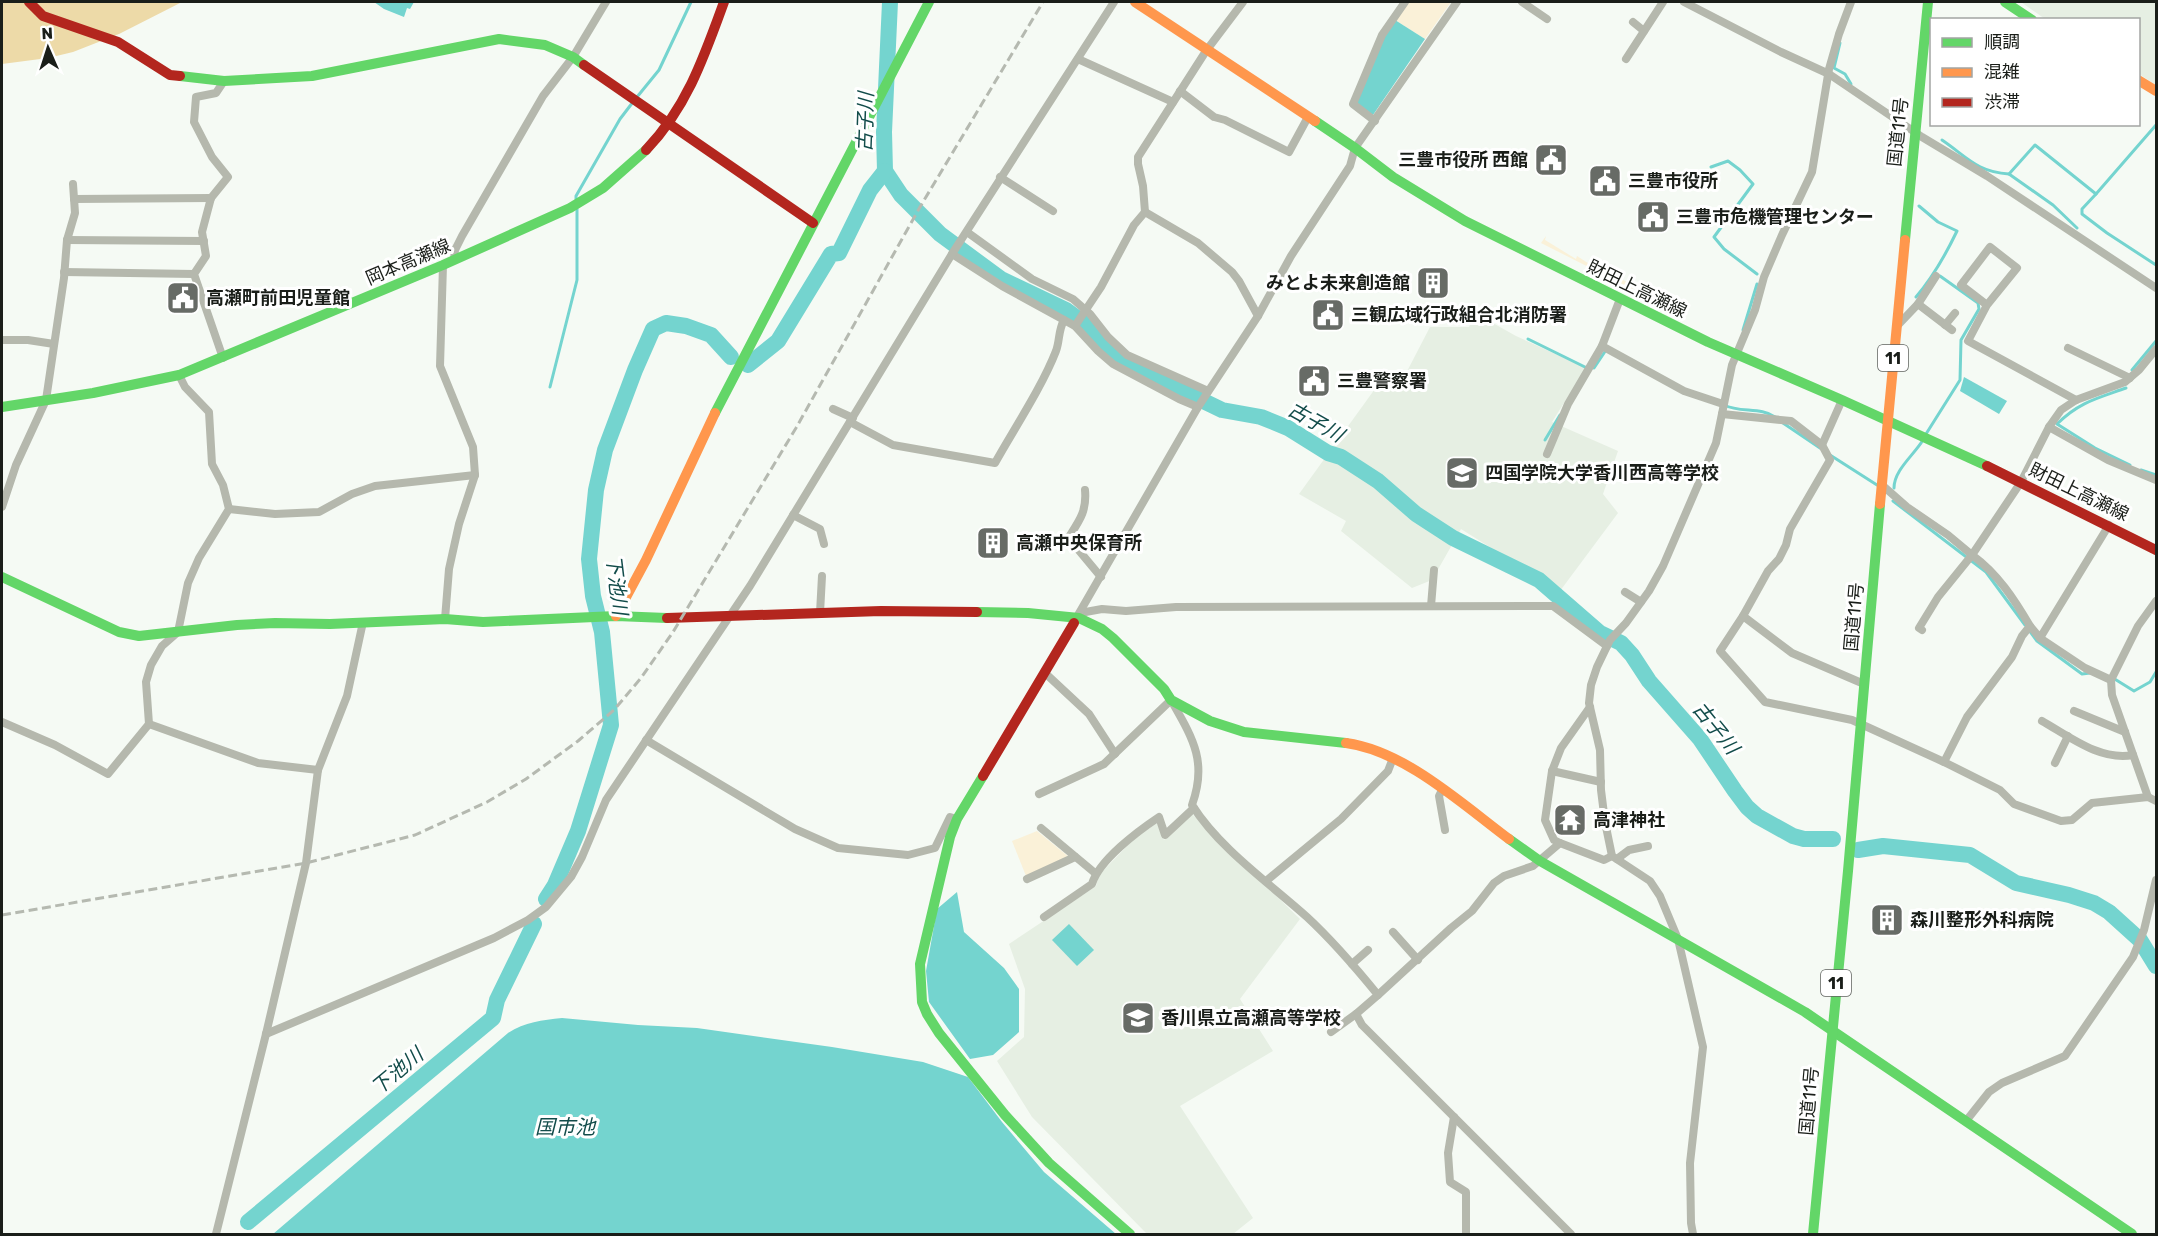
<svg xmlns="http://www.w3.org/2000/svg" width="2158" height="1236" font-family="Rubik,'Noto Sans JP',sans-serif">
<style>
.built{fill:#e6efe3}
.green{fill:#faf1d8}
.forest{fill:#eddaa8}
.water{fill:#74d4cf}
.lines{fill:none;stroke-linecap:round;stroke-linejoin:round}
.stream{stroke:#74d4cf;stroke-width:3}
.river{stroke:#74d4cf;stroke-width:16}
.street{stroke:#b5b8ad;stroke-width:8}
.fast{stroke:#63d668;stroke-width:10}
.slow{stroke:#ff974d;stroke-width:10}
.jam{stroke:#b3261e;stroke-width:10}
.rail{stroke:#b5b9b0;stroke-width:3;stroke-dasharray:9 4.5;stroke-linecap:butt}
.labels{text-anchor:middle;stroke-width:6;stroke-linejoin:round;paint-order:stroke}
.shield{fill:#fff;stroke:#5f625e;stroke-width:1.5}
.shield-label{font-size:16px;font-weight:bold;fill:#1a1e19}
.street-label{font-size:18px;fill:#1a1e19;stroke:#fff}
.poi-label{font-size:18px;font-weight:bold;fill:#1a1e19;stroke:#fff;text-anchor:start}
.water-label{font-size:20px;font-style:italic;fill:#124c4a;stroke:#fff}
</style>
<rect width="100%" height="100%" fill="#f5faf4"/>
<g class="built">
<path d="M 2021,2 L 2156,2 L 2156,85 L 2139,74 L 2138,20 L 2045,19 Z"/>
<path d="M 1475,313 L 1516,336 L 1586,368 L 1552,422 L 1618,451 L 1603,494 L 1618,513 L 1560,591 L 1461,529 L 1432,580 L 1412,588 L 1341,531 L 1346,521 L 1299,494 L 1385,375 L 1402,381 L 1430,327 L 1469,327 Z"/>
<path d="M 1191,813 L 1300,919 L 1240,999 L 1273,1051 L 1180,1106 L 1253,1218 L 1233,1234 L 1147,1234 L 1032,1117 L 997,1061 L 1024,1037 L 1025,989 L 1009,944 L 1096,886 L 1099,875 L 1135,838 L 1157,823 L 1164,840 Z"/>
</g>
<g class="green">
<path d="M 1408,2 L 1451,2 L 1425,39 L 1395,20 Z"/>
<path d="M 1546,236 L 1545,240 L 1576,259 L 1577,256 L 1600,271 L 1602,268 L 1634,286 L 1632,289 L 1541,243 Z"/>
<path d="M 1037,831 L 1069,857 L 1026,876 L 1012,841 Z"/>
</g>
<path class="forest" d="M 2,2 L 182,2 L 119,34 L 73,52 L 48,58 L 2,64 Z"/>
<g class="water">
<path d="M 374,2 L 414,2 L 410,9 L 407,8 L 404,17 L 384,9 Z"/>
<path d="M 1395,20 L 1425,39 L 1373,115 L 1355,102 L 1384,36 Z"/>
<path d="M 1964,377 L 2007,401 L 1999,414 L 1960,391 Z"/>
<path d="M 957,892 L 964,932 L 1004,968 L 1019,989 L 1019,1032 L 993,1055 L 970,1059 L 929,1002 L 926,971 L 937,909 Z"/>
<path d="M 1069,924 L 1094,950 L 1077,966 L 1052,940 Z"/>
<path d="M 562,1018 L 638,1025 L 697,1028 L 832,1047 L 923,1062 L 968,1077 L 1002,1122 L 1044,1172 L 1116,1234 L 273,1234 L 508,1033 C 525,1022 542,1020 562,1018 Z"/>
</g>
<g class="lines">
<g class="stream">
<path d="M 1840,43 L 1834,68 L 1845,74 L 1851,84"/>
<path d="M 637,97 L 659,70 L 691,2"/>
<path d="M 1942,140 C 1967,157 1977,172 2009,174 L 2035,145 L 2096,194 L 2156,125"/>
<path d="M 1711,167 L 1728,161 L 1740,170 L 1753,184 L 1714,237 L 1724,249 L 1757,274"/>
<path d="M 2009,174 L 2053,205 L 2077,228"/>
<path d="M 2096,194 L 2082,209 L 2082,214 L 2107,233 L 2156,265"/>
<path d="M 576,199 L 576,196 L 620,119 L 633,102"/>
<path d="M 1916,297 C 1933,277 1946,254 1957,231 L 1938,222 L 1919,206"/>
<path d="M 1743,330 L 1757,284"/>
<path d="M 1528,339 L 1587,368"/>
<path d="M 1594,368 L 1606,350"/>
<path d="M 2132,370 L 2156,341"/>
<path d="M 550,387 L 577,280 L 577,209"/>
<path d="M 2126,388 C 2098,398 2079,402 2057,424 L 2095,448 L 2130,465"/>
<path d="M 1724,405 C 1740,413 1761,407 1775,417"/>
<path d="M 1783,423 L 1820,448"/>
<path d="M 1926,434 L 1960,380 L 1961,340 L 1979,309 L 1978,303 L 1940,276"/>
<path d="M 1545,440 L 1560,415"/>
<path d="M 1830,455 L 1877,485"/>
<path d="M 2141,470 L 2156,475"/>
<path d="M 1894,488 C 1894,470 1914,455 1923,440"/>
<path d="M 1893,501 L 1986,572 L 2025,625"/>
<path d="M 2029,630 L 2037,641 L 2082,674 L 2090,673"/>
<path d="M 2113,678 L 2134,691 L 2150,682 L 2156,672"/>
</g>
<g class="river">
<path d="M 890,2 L 884,132 L 885,171 L 901,195 L 940,234 L 1001,279 L 1066,310 L 1088,326 L 1113,353 L 1137,369 L 1222,410 L 1261,417 L 1288,428 L 1328,453 L 1341,457 L 1378,481 L 1416,514 L 1453,538 L 1539,580 L 1600,633 L 1621,643 L 1632,655 L 1649,681 L 1700,739 L 1735,791 L 1747,807 L 1757,816 L 1793,836 L 1804,839 L 1833,839"/>
<path d="M 748,365 L 778,341 L 831,254 L 839,253 L 870,190 L 885,171"/>
<path d="M 1858,850 L 1883,846 L 1970,855 L 2016,883 L 2069,895 L 2094,903 L 2109,912 L 2140,940 L 2156,966"/>
<path d="M 546,899 L 555,885 L 578,831 L 611,725 L 602,632 L 593,596 L 589,559 L 596,490 L 605,450 L 635,370 L 653,329 L 666,323 L 686,326 L 711,335 L 731,357"/>
<path d="M 248,1222 L 493,1018 L 497,1000 L 534,924"/>
</g>
<g class="street">
<path d="M 1522,2 L 1547,19"/>
<path d="M 1684,2 L 1781,52 L 1829,74 L 1922,137 L 1987,176 L 2156,288"/>
<path d="M 1633,22 L 1644,31"/>
<path d="M 1078,59 L 1173,102"/>
<path d="M 1626,59 L 1663,2"/>
<path d="M 1180,91 L 1214,117 L 1225,120 L 1289,152 L 1308,117"/>
<path d="M 1375,121 L 1353,104 L 1382,35 L 1405,2"/>
<path d="M 1000,177 L 1053,211"/>
<path d="M 74,199 L 211,198"/>
<path d="M 1145,212 L 1198,243 L 1232,272 L 1239,281 L 1258,316"/>
<path d="M 967,232 L 1032,279 L 1073,299 L 1090,314 L 1108,337 L 1127,355 L 1208,391"/>
<path d="M 67,240 L 204,241"/>
<path d="M 952,254 L 1002,286 L 1075,326 L 1098,351 L 1113,364 L 1179,399 L 1198,407"/>
<path d="M 454,260 L 455,250 L 462,236 L 543,96 L 573,57 L 606,2"/>
<path d="M 443,265 L 440,366 L 473,447 L 475,475 L 459,524 L 449,569 L 445,619"/>
<path d="M 64,272 L 194,274"/>
<path d="M 1918,304 L 1952,330"/>
<path d="M 1987,305 L 1961,285 L 1990,247 L 2017,268 L 1987,305 L 1968,341 L 2076,400"/>
<path d="M 1945,325 L 1955,313"/>
<path d="M 1075,326 L 1101,287 L 1134,225 L 1145,212 L 1143,186 L 1138,164 L 1138,157 L 1206,51 L 1243,2"/>
<path d="M 1897,326 L 1918,304 L 1936,276"/>
<path d="M 2,340 L 28,340 L 54,344"/>
<path d="M 1602,346 L 1684,391 L 1723,404"/>
<path d="M 2068,348 L 2130,378"/>
<path d="M 223,358 L 194,274 L 206,256 L 202,232 L 211,198 L 228,177 L 212,157 L 194,122 L 196,97 L 216,93 L 224,81"/>
<path d="M 833,409 L 853,418"/>
<path d="M 1722,414 L 1791,421 L 1822,445 L 1842,400"/>
<path d="M 850,422 L 893,445 L 995,463 C 1014,429 1042,387 1056,351 C 1060,340 1058,331 1064,320"/>
<path d="M 2049,427 L 2108,460 L 2156,480"/>
<path d="M 1822,445 L 1830,460 L 1790,529 L 1786,545 L 1779,559 L 1768,571 L 1743,616 L 1792,653 L 1864,684"/>
<path d="M 1547,454 L 1568,404 L 1602,346 L 1620,299"/>
<path d="M 1882,485 L 1907,507 L 1948,535 L 1972,555 L 1938,597 L 1919,628 L 1922,630"/>
<path d="M 1085,490 C 1087,512 1079,521 1067,540 L 1076,547 L 1101,577"/>
<path d="M 2,507 L 16,465 L 46,400 L 64,278 L 67,240 L 75,213 L 73,184"/>
<path d="M 229,509 L 275,514 L 319,512 L 352,494 L 375,486 L 475,475"/>
<path d="M 793,515 L 820,529 L 824,544"/>
<path d="M 1625,592 L 1641,602"/>
<path d="M 1431,606 L 1434,570"/>
<path d="M 820,613 L 822,576"/>
<path d="M 1080,613 L 1102,609 L 1126,611 L 1176,607 L 1553,606 L 1607,646"/>
<path d="M 1743,616 L 1720,651 L 1765,702 L 1852,720 L 1944,762 L 2000,790 L 2014,804 L 2061,821 L 2072,820 L 2092,803 L 2148,797 L 2156,801"/>
<path d="M 1074,622 L 1198,407 L 1258,316 L 1291,256 L 1350,166 L 1355,148 L 1457,2"/>
<path d="M 2030,626 C 2014,599 1998,574 1972,555 L 2021,482 L 2049,427 L 2061,410 L 2076,400 L 2125,382 L 2139,370 L 2156,349"/>
<path d="M 2040,638 L 2085,668 L 2111,680"/>
<path d="M 1045,673 L 1089,714 L 1115,754"/>
<path d="M 2074,711 L 2125,732"/>
<path d="M 2042,721 C 2070,737 2100,761 2133,755"/>
<path d="M 2,722 L 55,745 L 108,774 L 149,724 L 146,682 L 151,665 L 162,646 L 178,632 L 188,583 L 199,558 L 229,509 L 223,485 L 212,464 L 209,412 L 185,387 L 179,375"/>
<path d="M 149,724 L 258,763 L 318,770"/>
<path d="M 646,740 L 795,829 L 838,848 L 908,855 L 935,848 L 950,817 L 957,819"/>
<path d="M 1944,762 L 1967,717 L 2012,657 L 2022,636 L 2030,626 L 2040,638 L 2109,525"/>
<path d="M 2055,763 L 2068,736"/>
<path d="M 1552,771 L 1601,782"/>
<path d="M 1442,790 L 1439,796 L 1445,830"/>
<path d="M 1039,794 L 1104,764 L 1171,700 C 1192,737 1208,761 1192,805 C 1220,849 1268,882 1307,917 C 1333,941 1356,968 1378,995 L 1356,1014 L 1362,1025 L 1571,1234"/>
<path d="M 2148,797 L 2112,695 L 2111,680 L 2138,626 L 2156,601"/>
<path d="M 1041,828 L 1095,873"/>
<path d="M 1560,843 L 1554,840 L 1545,820 L 1552,771 L 1561,748 L 1590,707"/>
<path d="M 1617,859 L 1629,850 L 1648,846"/>
<path d="M 1027,879 L 1075,857"/>
<path d="M 1266,881 L 1341,819 L 1388,771 L 1393,758"/>
<path d="M 1044,917 L 1092,884 C 1099,860 1138,831 1159,817 L 1165,835 L 1194,808"/>
<path d="M 1393,932 L 1418,960"/>
<path d="M 1352,964 L 1368,950"/>
<path d="M 1378,995 L 1451,928 L 1472,911 L 1494,883 L 1504,876 L 1533,866 L 1560,843 L 1604,860 L 1612,856"/>
<path d="M 1331,1032 L 1356,1014"/>
<path d="M 266,1034 L 494,938 L 528,920 L 546,907 L 571,877 L 582,857 L 606,800 L 750,586 L 952,254 L 1114,2"/>
<path d="M 1454,1117 L 1448,1153 L 1450,1182 L 1466,1192 L 1466,1234"/>
<path d="M 1966,1121 L 1989,1092 L 2002,1083 L 2065,1056 L 2133,957 L 2144,930 L 2156,880"/>
<path d="M 216,1234 L 266,1034 L 306,863 L 318,770 L 347,696 L 363,622"/>
<path d="M 1693,1234 L 1691,1223 L 1690,1163 L 1703,1047 L 1678,939 L 1660,896 L 1650,881 L 1612,856 L 1605,822 L 1601,790 L 1600,750 L 1589,703 L 1591,685 L 1597,667 L 1610,640 L 1626,623 L 1649,591 L 1663,566 L 1716,443 L 1732,365 L 1755,310 L 1764,277 L 1782,235 L 1812,172 L 1829,69 L 1839,34 L 1851,2"/>
</g>
<g class="fast">
<path d="M 2005,2 L 2032,20"/>
<path d="M 180,76 L 224,81 L 312,76 L 499,39 L 545,45 L 573,57 L 584,65"/>
<path d="M 1315,121 L 1355,148 L 1393,177 L 1465,221 L 1708,342 L 1842,400 L 1987,466"/>
<path d="M 1905,240 L 1928,2"/>
<path d="M 2,407 L 93,393 L 179,375 L 443,265 L 570,208 L 603,188 L 646,150"/>
<path d="M 715,413 L 929,2"/>
<path d="M 2,577 L 119,632 L 139,636 L 237,625 L 275,623 L 330,624 L 445,619 L 483,622 L 616,616 L 667,618"/>
<path d="M 977,612 L 1028,613 L 1079,618 L 1102,629 L 1113,638 L 1164,689 L 1171,700 L 1210,721 L 1244,732 L 1346,743"/>
<path d="M 983,776 L 957,819 L 950,837 L 920,964 L 922,1002 L 927,1014 L 939,1033 L 1005,1115 L 1049,1163 L 1130,1234"/>
<path d="M 1509,839 L 1540,861 L 1805,1012 L 2132,1234"/>
<path d="M 1813,1234 L 1848,871 L 1880,504"/>
</g>
<g class="slow">
<path d="M 1135,2 L 1315,121"/>
<path d="M 2138,80 L 2156,91"/>
<path d="M 1880,504 L 1905,240"/>
<path d="M 616,616 L 646,560 L 715,413"/>
<path d="M 1346,743 C 1405,751 1462,804 1509,839"/>
</g>
<g class="jam">
<path d="M 29,2 L 43,16 L 118,42 L 170,75 L 180,76"/>
<path d="M 584,65 L 813,223"/>
<path d="M 646,150 C 687,107 704,57 724,2"/>
<path d="M 1987,466 L 2156,550"/>
<path d="M 667,618 L 881,611 L 977,612"/>
<path d="M 983,776 L 1074,623"/>
</g>
<path class="rail" d="M 2,915 L 306,863 L 415,835 L 487,802 L 526,779 L 578,741 L 614,710 L 641,678 L 673,632 L 796,428 L 920,207 L 1043,2"/>
</g>
<defs>
<symbol id="civic-square" viewBox="-11 -11 22 22"><rect x="-9" y="-9" width="18" height="18" rx="4" fill="#676b66" stroke="#fff"/><path d="M-.6-6.5H3V-4.5H.6V-3L4-1V1h2V6H-6V1h2V-1L-.6-3ZM-1.2 2.5V6h2.4V2.5Z" fill="#fff"/></symbol>
<symbol id="building-square" viewBox="-11 -11 22 22"><rect x="-9" y="-9" width="18" height="18" rx="4" fill="#676b66" stroke="#fff"/><path d="M-4-6H4V6H1V3H-1V6H-4ZM-2.5-4.3h1.7v1.8h-1.7ZM.8-4.3h1.7v1.8H.8ZM-2.5-1h1.7V.8h-1.7ZM.8-1h1.7V.8H.8Z" fill="#fff"/></symbol>
<symbol id="school-square" viewBox="-11 -11 22 22"><rect x="-9" y="-9" width="18" height="18" rx="4" fill="#676b66" stroke="#fff"/><path d="M0-5L7-2L0 1L-7-2ZM-4 1L0 2.5L4 1V4Q0 6-4 4Z" fill="#fff"/></symbol>
<symbol id="temple-square" viewBox="-11 -11 22 22"><rect x="-9" y="-9" width="18" height="18" rx="4" fill="#676b66" stroke="#fff"/><path d="M0-6L5-2H3V0L6.5 2.5H4V6H1.5V3h-3V6H-4V2.5H-6.5L-3 0V-2H-5Z" fill="#fff"/></symbol>
</defs>
<g fill-rule="evenodd">
<use href="#civic-square" x="1532" y="141" width="38" height="38"/>
<use href="#civic-square" x="1586" y="162" width="38" height="38"/>
<use href="#civic-square" x="1634" y="198" width="38" height="38"/>
<use href="#building-square" x="1414" y="264" width="38" height="38"/>
<use href="#civic-square" x="164" y="279" width="38" height="38"/>
<use href="#civic-square" x="1309" y="296" width="38" height="38"/>
<use href="#civic-square" x="1295" y="362" width="38" height="38"/>
<use href="#school-square" x="1443" y="454" width="38" height="38"/>
<use href="#building-square" x="974" y="524" width="38" height="38"/>
<use href="#temple-square" x="1551" y="801" width="38" height="38"/>
<use href="#building-square" x="1868" y="901" width="38" height="38"/>
<use href="#school-square" x="1119" y="999" width="38" height="38"/>
</g>
<g class="labels">
<g class="shield">
<rect x="1878" y="345" width="30" height="26" rx="4.5"/>
<rect x="1821" y="970" width="30" height="26" rx="4.5"/>
</g>
<g class="shield-label">
<text x="1893" y="364">11</text>
<text x="1836" y="989">11</text>
</g>
<g class="street-label">
<text transform="translate(1898 132) rotate(-84)" y="6">国道11号</text>
<text transform="translate(408 262) rotate(-23)" y="6">岡本高瀬線</text>
<text transform="translate(1637 289) rotate(26)" y="6">財田上高瀬線</text>
<text transform="translate(2079 492) rotate(26)" y="6">財田上高瀬線</text>
<text transform="translate(1854 617) rotate(-85)" y="6">国道11号</text>
<text transform="translate(1809 1101) rotate(-85)" y="6">国道11号</text>
</g>
<g class="poi-label">
<text x="1528" y="166" text-anchor="end">三豊市役所 西館</text>
<text x="1628" y="187">三豊市役所</text>
<text x="1676" y="223">三豊市危機管理センター</text>
<text x="1410" y="289" text-anchor="end">みとよ未来創造館</text>
<text x="206" y="304">高瀬町前田児童館</text>
<text x="1351" y="321">三観広域行政組合北消防署</text>
<text x="1337" y="387">三豊警察署</text>
<text x="1485" y="479">四国学院大学香川西高等学校</text>
<text x="1016" y="549">高瀬中央保育所</text>
<text x="1593" y="826">高津神社</text>
<text x="1910" y="926">森川整形外科病院</text>
<text x="1161" y="1024">香川県立高瀬高等学校</text>
</g>
<g class="water-label">
<text transform="translate(865 122) rotate(-88)" y="7">古子川</text>
<text transform="translate(1316 422) rotate(29)" y="7">古子川</text>
<text transform="translate(617 585) rotate(83)" y="7">下池川</text>
<text transform="translate(1716 728) rotate(51)" y="7">古子川</text>
<text transform="translate(397 1071) rotate(-40)" y="7">下池川</text>
<text x="565" y="1134">国市池</text>
</g>
</g>
<rect width="2158" height="1236" fill="none" stroke="#1a1e19" stroke-width="6"/>
<rect x="1930" y="18" width="210" height="108" fill="#ffffff" stroke="#a3a5a3" stroke-width="1.5"/>
<rect x="1942" y="38" width="30" height="9" fill="#63d668" stroke="#a3a5a3" stroke-width="1.5"/>
<text x="1984" y="48" font-size="18" fill="#1a1e19">順調</text>
<rect x="1942" y="68" width="30" height="9" fill="#ff974d" stroke="#a3a5a3" stroke-width="1.5"/>
<text x="1984" y="78" font-size="18" fill="#1a1e19">混雑</text>
<rect x="1942" y="98" width="30" height="9" fill="#b3261e" stroke="#a3a5a3" stroke-width="1.5"/>
<text x="1984" y="108" font-size="18" fill="#1a1e19">渋滞</text>
<g transform="translate(48 48) rotate(357)" stroke="#ffffff" stroke-width="4.5" paint-order="stroke">
<path d="M0-4.5L10 22L0 15L-10 22Z" fill="#1a1e19"/>
<text y="-9" font-size="16" font-weight="bold" text-anchor="middle" fill="#1a1e19">N</text>
</g>
</svg>
